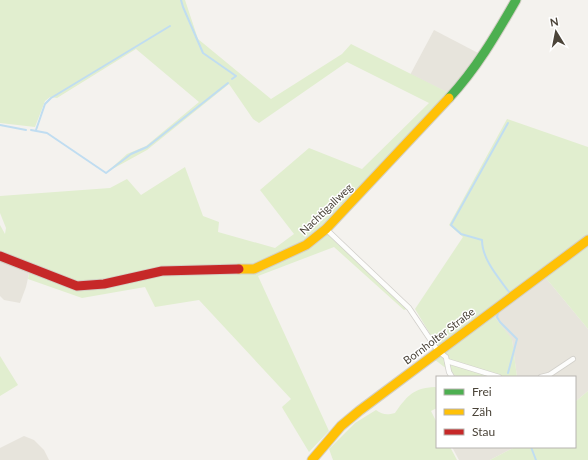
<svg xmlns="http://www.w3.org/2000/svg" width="588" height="460" font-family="Lato,sans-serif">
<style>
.residential{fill:#e7e4dc}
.green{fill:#e1eecf}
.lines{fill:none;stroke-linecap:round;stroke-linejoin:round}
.stream{stroke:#c0ddf1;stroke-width:2}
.lane-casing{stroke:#d2d0cb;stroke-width:6}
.fast-casing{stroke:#d3cfc5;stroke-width:11}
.slow-casing{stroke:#d3cfc5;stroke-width:11}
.jam-casing{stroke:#d3cfc5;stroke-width:11}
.lane{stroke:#fdfdfc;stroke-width:4.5}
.fast{stroke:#4caf50;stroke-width:9}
.slow{stroke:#ffc107;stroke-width:9}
.jam{stroke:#c62828;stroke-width:9}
.labels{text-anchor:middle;stroke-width:3;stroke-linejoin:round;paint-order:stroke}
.street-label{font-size:11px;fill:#4b4439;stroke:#fff}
</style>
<rect width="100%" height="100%" fill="#f4f2ee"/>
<g class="residential">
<path d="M 434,30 L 480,54 L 449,93 L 410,75 Z"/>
<path d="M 0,259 L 30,269 L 26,287 L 20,303 L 4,300 L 0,296 Z"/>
<path d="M 545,277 L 588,329 L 588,391 L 575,402 L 575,377 L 517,377 L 512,340 L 493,315 Z"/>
<path d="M 24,436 L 34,440 L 44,450 L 49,460 L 0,460 L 0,448 Z"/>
<path d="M 452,447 L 515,447 L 490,460 L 459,460 Z"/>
</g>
<g class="green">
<path d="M 0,0 L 185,0 L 198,39 L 271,99 L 342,54 L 351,44 L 449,93 L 331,229 L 324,221 L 327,225 L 323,230 L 407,309 L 404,310 L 334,247 L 258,276 L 329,431 L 309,452 L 283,409 L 282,407 L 291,399 L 199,300 L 155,307 L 145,287 L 82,298 L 28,279 L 31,266 L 0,253 L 0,225 L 5,234 L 6,228 L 0,213 L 0,196 L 110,188 L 127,179 L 141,195 L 185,167 L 203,216 L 219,222 L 218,232 L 275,248 L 294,234 L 260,190 L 309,148 L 362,169 L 429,103 L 347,62 L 259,123 L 253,119 L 229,84 L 147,150 L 107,172 L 127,154 L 146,146 L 199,102 L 136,49 L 57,98 L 50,97 L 45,101 L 35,127 L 0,123 Z"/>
<path d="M 507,119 L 588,147 L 588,236 L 438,347 L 415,309 L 463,237 L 449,225 Z"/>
<path d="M 588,246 L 588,329 L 545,277 Z"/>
<path d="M 493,315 L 512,339 L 517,377 L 457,377 L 434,359 Z"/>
<path d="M 0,356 L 18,385 L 0,396 Z"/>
<path d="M 435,387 L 437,388 L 437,408 L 431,411 L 437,423 L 437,447 L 450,447 L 457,460 L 333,460 L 329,449 L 355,423 L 376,410 C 383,415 387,415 395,413 C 407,396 413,388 435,387 Z"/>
<path d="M 588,391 L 588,460 L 490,460 L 515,447 L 575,447 L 575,402 Z"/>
</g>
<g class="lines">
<g class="stream">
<path d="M 181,0 L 183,7 L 203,53 L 236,76 L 232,79"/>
<path d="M 508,123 L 451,225 L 461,234 L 482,240 C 482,259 498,277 509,292"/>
<path d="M 0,125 L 26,130"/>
<path d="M 31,130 L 47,133 L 106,173 L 131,154 L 147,147 L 228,83"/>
<path d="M 36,130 L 45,104 L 51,98 L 170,26"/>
<path d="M 498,313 L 497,317 L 500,322 L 517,339 L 508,373"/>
<path d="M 531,447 L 536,460"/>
</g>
<defs>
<g id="lane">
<path d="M 327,230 L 409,308 L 438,351 L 446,357 L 449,372 L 452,377"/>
<path d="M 447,361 L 499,377"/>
<path d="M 541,377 L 549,375 L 573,359"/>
</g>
<path id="fast" d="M 449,98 C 476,69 496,35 516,0"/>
<g id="slow">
<path d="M 239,269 L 254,269 L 306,245 L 326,229 L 449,98"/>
<path d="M 312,460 L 341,426 L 359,411 L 588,240"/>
</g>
<path id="jam" d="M 0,256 L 77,286 L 104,284 L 162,271 L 239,269"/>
</defs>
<use href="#lane" class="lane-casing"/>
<use href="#fast" class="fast-casing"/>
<use href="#slow" class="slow-casing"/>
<use href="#jam" class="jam-casing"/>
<use href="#lane" class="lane"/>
<use href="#fast" class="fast"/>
<use href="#slow" class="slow"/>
<use href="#jam" class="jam"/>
</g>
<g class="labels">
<g class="street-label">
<text transform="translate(326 209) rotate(-44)" y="4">Nachtigallweg</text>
<text transform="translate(439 336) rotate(-37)" y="4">Bornholter Straße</text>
</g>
</g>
<rect x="436" y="376" width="140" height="72" fill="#ffffff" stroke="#b7b4b0"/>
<rect x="444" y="389" width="20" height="6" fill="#4caf50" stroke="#b7b4b0"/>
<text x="472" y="396" font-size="12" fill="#4b4439">Frei</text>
<rect x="444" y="409" width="20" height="6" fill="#ffc107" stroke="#b7b4b0"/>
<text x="472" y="416" font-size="12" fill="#4b4439">Zäh</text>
<rect x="444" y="429" width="20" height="6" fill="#c62828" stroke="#b7b4b0"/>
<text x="472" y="436" font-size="12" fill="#4b4439">Stau</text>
<g transform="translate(556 32) rotate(350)" stroke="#ffffff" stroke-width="3" paint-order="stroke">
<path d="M0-3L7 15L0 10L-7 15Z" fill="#4b4439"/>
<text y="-6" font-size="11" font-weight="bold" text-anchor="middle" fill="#4b4439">N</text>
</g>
</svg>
